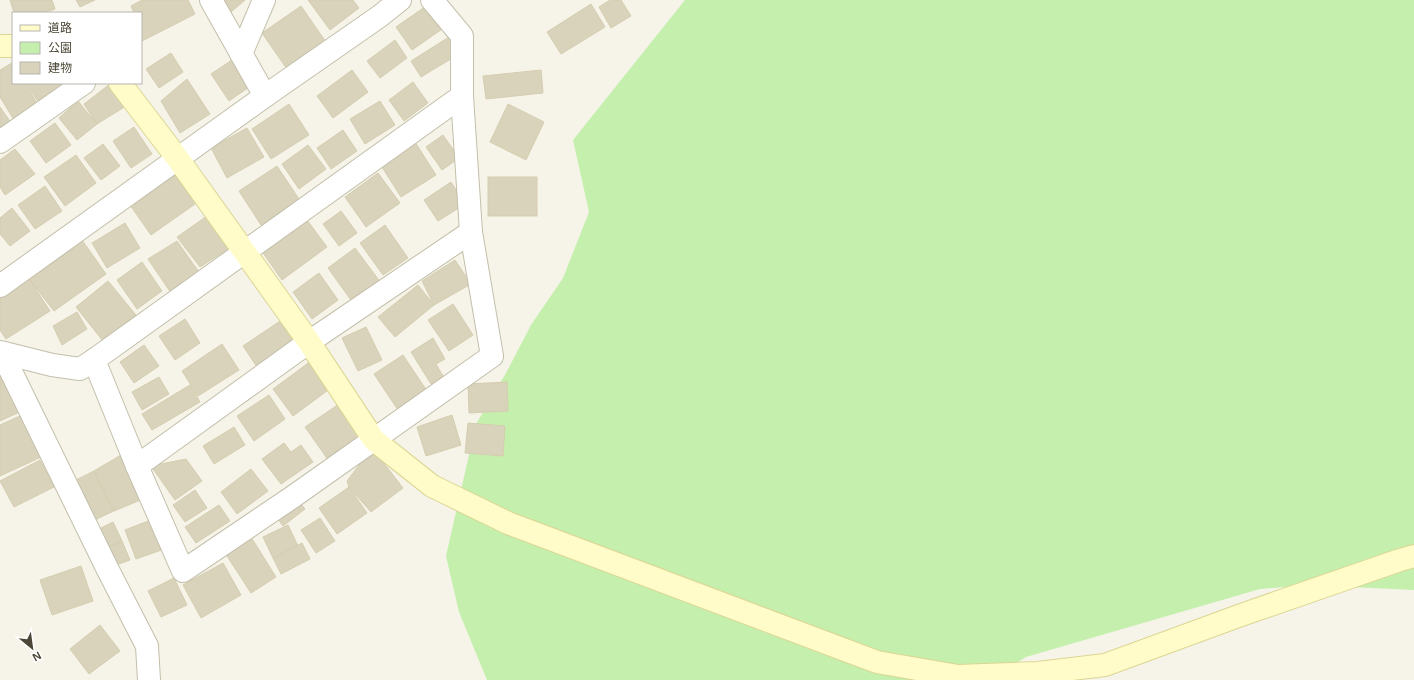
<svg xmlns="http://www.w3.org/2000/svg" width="1414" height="680" font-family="Helvetica,'Noto Sans JP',sans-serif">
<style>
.green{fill:#c5efad}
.building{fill:#d9d3bc;stroke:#d5cdaf}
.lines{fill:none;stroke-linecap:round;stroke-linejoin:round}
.street-casing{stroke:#c3bfaa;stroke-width:24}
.secondary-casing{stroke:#dbd693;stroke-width:24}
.street{stroke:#fff;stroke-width:22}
.secondary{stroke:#fffcca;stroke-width:22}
</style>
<rect width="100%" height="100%" fill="#f6f4e9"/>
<path class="green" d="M 685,0 L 1414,0 L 1414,590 L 1308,585 L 1260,589 L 1026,657 L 988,680 L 487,680 L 459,612 L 446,556 L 476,424 L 506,373 L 531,325 L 563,278 L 589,212 L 573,140 Z"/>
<g class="building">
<path d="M 10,0 L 52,0 L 55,9 L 43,13 L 14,13 Z"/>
<path d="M 76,0 L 95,0 L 80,7 Z"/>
<path d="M 142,0 L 188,0 L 195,14 L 142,41 L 141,36 L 141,13 L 134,13 L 131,6 Z"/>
<path d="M 224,0 L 245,0 L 231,12 Z"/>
<path d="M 308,0 L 353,0 L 359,8 L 330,30 Z"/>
<path d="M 610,0 L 621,0 L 631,16 L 611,28 L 599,7 Z"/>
<path d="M 429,4 L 445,27 L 412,50 L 396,27 Z"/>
<path d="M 591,4 L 605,27 L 561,54 L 547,32 Z"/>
<path d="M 301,6 L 328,45 L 289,72 L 262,33 Z"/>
<path d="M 449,37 L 459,54 L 421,77 L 411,61 Z"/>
<path d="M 395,40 L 407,58 L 380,78 L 367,61 Z"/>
<path d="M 171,53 L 183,72 L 159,88 L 146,69 Z"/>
<path d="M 232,60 L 249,87 L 229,101 L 211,74 Z"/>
<path d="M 12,63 L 13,83 L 25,83 L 38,105 L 14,120 L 0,97 L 0,70 Z"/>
<path d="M 352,70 L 368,92 L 333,118 L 317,96 Z"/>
<path d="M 541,70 L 543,93 L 486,99 L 483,76 Z"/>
<path d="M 187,79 L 210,114 L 180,133 L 161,101 Z"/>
<path d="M 413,82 L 428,103 L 404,121 L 389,100 Z"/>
<path d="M 26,83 L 62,83 L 65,87 L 39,103 Z"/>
<path d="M 110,84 L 126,106 L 97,124 L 84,104 Z"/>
<path d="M 78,101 L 97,124 L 77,140 L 59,118 Z"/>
<path d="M 380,101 L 395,125 L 365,144 L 350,119 Z"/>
<path d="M 289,104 L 309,135 L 271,159 L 252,129 Z"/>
<path d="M 508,104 L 544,122 L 526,160 L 490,142 Z"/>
<path d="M 0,107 L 12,124 L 0,132 Z"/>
<path d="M 55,123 L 71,145 L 46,163 L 30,141 Z"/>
<path d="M 134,127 L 152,154 L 131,168 L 113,141 Z"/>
<path d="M 247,128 L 264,157 L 227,178 L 211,148 Z"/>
<path d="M 343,130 L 357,151 L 331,169 L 317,148 Z"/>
<path d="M 443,135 L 459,158 L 442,170 L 426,147 Z"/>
<path d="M 415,142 L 436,175 L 401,197 L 380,164 Z"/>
<path d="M 103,144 L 120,166 L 101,180 L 84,158 Z"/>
<path d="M 308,145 L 326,169 L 299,189 L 282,164 Z"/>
<path d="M 15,149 L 35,174 L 5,195 L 0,187 L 0,160 Z"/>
<path d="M 76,155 L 96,183 L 65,206 L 44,177 Z"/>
<path d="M 277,166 L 299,199 L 261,225 L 239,191 Z"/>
<path d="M 378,173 L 400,203 L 366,227 L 345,197 Z"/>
<path d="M 175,175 L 195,204 L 151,235 L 130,205 Z"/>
<rect x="488" y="177" width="49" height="39"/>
<path d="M 451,182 L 465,204 L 438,221 L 424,200 Z"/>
<path d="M 45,186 L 62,211 L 35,229 L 18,205 Z"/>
<path d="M 12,208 L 30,231 L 10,246 L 0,234 L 0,218 Z"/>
<path d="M 341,211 L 357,233 L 339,246 L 323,224 Z"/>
<path d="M 207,216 L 228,249 L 200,267 L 177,237 Z"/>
<path d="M 307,220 L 327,247 L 282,280 L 263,253 Z"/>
<path d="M 125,223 L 140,248 L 107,268 L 92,243 Z"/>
<path d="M 385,225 L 408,258 L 383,275 L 360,243 Z"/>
<path d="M 82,240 L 106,274 L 54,311 L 29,279 Z"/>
<path d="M 177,241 L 199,272 L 171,293 L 148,259 Z"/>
<path d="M 355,248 L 381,283 L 353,303 L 328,268 Z"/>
<path d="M 455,260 L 471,284 L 434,305 L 422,281 Z"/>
<path d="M 142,262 L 162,291 L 137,309 L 117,280 Z"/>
<path d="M 319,273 L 338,300 L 312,319 L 293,292 Z"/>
<path d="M 29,279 L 50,311 L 6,339 L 0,330 L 0,298 Z"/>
<path d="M 108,281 L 136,315 L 103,341 L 76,307 Z"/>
<path d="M 418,285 L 434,305 L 395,337 L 378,317 Z"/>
<path d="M 453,304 L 473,335 L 449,351 L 428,320 Z"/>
<path d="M 77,312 L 87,329 L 62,345 L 53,326 Z"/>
<path d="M 185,319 L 200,343 L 175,360 L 159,336 Z"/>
<path d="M 280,321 L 294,342 L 257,367 L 243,346 Z"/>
<path d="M 366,327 L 382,360 L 358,371 L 342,338 Z"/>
<path d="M 433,338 L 445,359 L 436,364 L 443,376 L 431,384 L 411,352 Z"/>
<path d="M 222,344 L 239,370 L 198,396 L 182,371 Z"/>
<path d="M 144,345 L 159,366 L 134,383 L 120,362 Z"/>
<path d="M 403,355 L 427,391 L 398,410 L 374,374 Z"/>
<path d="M 311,361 L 331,388 L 293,416 L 273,389 Z"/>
<path d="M 3,374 L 22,411 L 0,421 L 0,375 Z"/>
<path d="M 159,377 L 169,394 L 142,410 L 132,392 Z"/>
<path d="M 507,382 L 508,411 L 469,413 L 468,384 Z"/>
<path d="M 190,385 L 200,402 L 152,430 L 142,414 Z"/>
<path d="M 269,395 L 285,419 L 254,441 L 237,416 Z"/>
<path d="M 339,404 L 363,438 L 329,461 L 305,427 Z"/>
<path d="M 22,415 L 41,457 L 0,476 L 0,425 Z"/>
<path d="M 452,415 L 461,445 L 426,456 L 417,427 Z"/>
<path d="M 468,423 L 505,426 L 503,456 L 465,453 Z"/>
<path d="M 234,427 L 245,445 L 214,464 L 203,446 Z"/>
<path d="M 284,443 L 291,452 L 301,445 L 313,462 L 281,484 L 262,459 Z"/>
<path d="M 372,448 L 403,488 L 371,512 L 349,487 L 347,481 Z"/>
<path d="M 121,455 L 143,499 L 114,511 L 94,471 Z"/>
<path d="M 186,459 L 202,481 L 175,500 L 151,466 Z"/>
<path d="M 40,460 L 54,487 L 14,507 L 0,481 Z"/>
<path d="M 251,469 L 268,491 L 237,514 L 221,492 Z"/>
<path d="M 94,471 L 114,511 L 88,523 L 68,484 Z"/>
<path d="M 349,487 L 367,513 L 337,534 L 319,508 Z"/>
<path d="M 195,490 L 207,508 L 185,522 L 173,505 Z"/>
<path d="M 294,496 L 305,509 L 283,526 L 273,512 Z"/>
<path d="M 219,505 L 230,521 L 196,543 L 185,527 Z"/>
<path d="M 156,518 L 167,548 L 136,559 L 125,530 Z"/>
<path d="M 320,518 L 335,541 L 316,553 L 301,530 Z"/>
<path d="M 113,522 L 122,541 L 100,552 L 91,533 Z"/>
<path d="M 288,525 L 298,546 L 273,558 L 263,537 Z"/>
<path d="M 251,537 L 276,577 L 251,593 L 225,553 Z"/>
<path d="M 122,541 L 130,560 L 107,568 L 100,552 Z"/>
<path d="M 302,543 L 310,559 L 281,574 L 273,558 Z"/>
<path d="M 223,563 L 241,595 L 201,618 L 183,585 Z"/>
<path d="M 81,566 L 93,601 L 52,615 L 40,580 Z"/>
<path d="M 174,578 L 187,605 L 161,617 L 148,591 Z"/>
<path d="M 100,625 L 120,651 L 89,674 L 70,649 Z"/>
</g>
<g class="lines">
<defs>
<g id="street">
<path d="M 211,0 L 265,96"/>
<path d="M 241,54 L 264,0"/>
<path d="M 0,142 L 84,83"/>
<path d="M 0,286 L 265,96 L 380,16 L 400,0"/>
<path d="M 0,352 L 52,365 L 80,369 L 94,360 L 137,466 L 183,571 L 294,496 L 492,356 L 471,232 L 462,96 L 462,36 L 432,0"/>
<path d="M 2,353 L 107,568 L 147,646 L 149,680"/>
<path d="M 94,360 L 462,96"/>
<path d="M 137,466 L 309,342 L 471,232"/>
</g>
<g id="secondary">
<path d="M 0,46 L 13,46"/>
<path d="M 120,83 L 178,159 L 309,342 L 374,440 L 432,486 L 508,523 L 877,662 L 958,676 L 1038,673 L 1105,665 L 1244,614 L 1400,560 L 1414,556"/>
</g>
</defs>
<use href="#street" class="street-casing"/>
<use href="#secondary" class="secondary-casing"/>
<use href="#street" class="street"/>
<use href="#secondary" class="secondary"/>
</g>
<rect x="12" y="12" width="130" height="72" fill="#ffffff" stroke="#b7b5af"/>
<rect x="20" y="25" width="20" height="6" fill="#fffcca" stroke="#b7b5af"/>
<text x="48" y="32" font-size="12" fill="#4b4636">道路</text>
<rect x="20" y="42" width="20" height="12" fill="#c5efad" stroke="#b7b5af"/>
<text x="48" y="52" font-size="12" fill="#4b4636">公園</text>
<rect x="20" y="62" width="20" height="12" fill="#d9d3bc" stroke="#b7b5af"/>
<text x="48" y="72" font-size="12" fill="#4b4636">建物</text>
<g transform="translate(32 648) rotate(151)" stroke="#ffffff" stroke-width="3" paint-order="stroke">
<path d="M0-3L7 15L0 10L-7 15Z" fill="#4b4636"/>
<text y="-6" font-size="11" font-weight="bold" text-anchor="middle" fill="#4b4636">N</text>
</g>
</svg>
